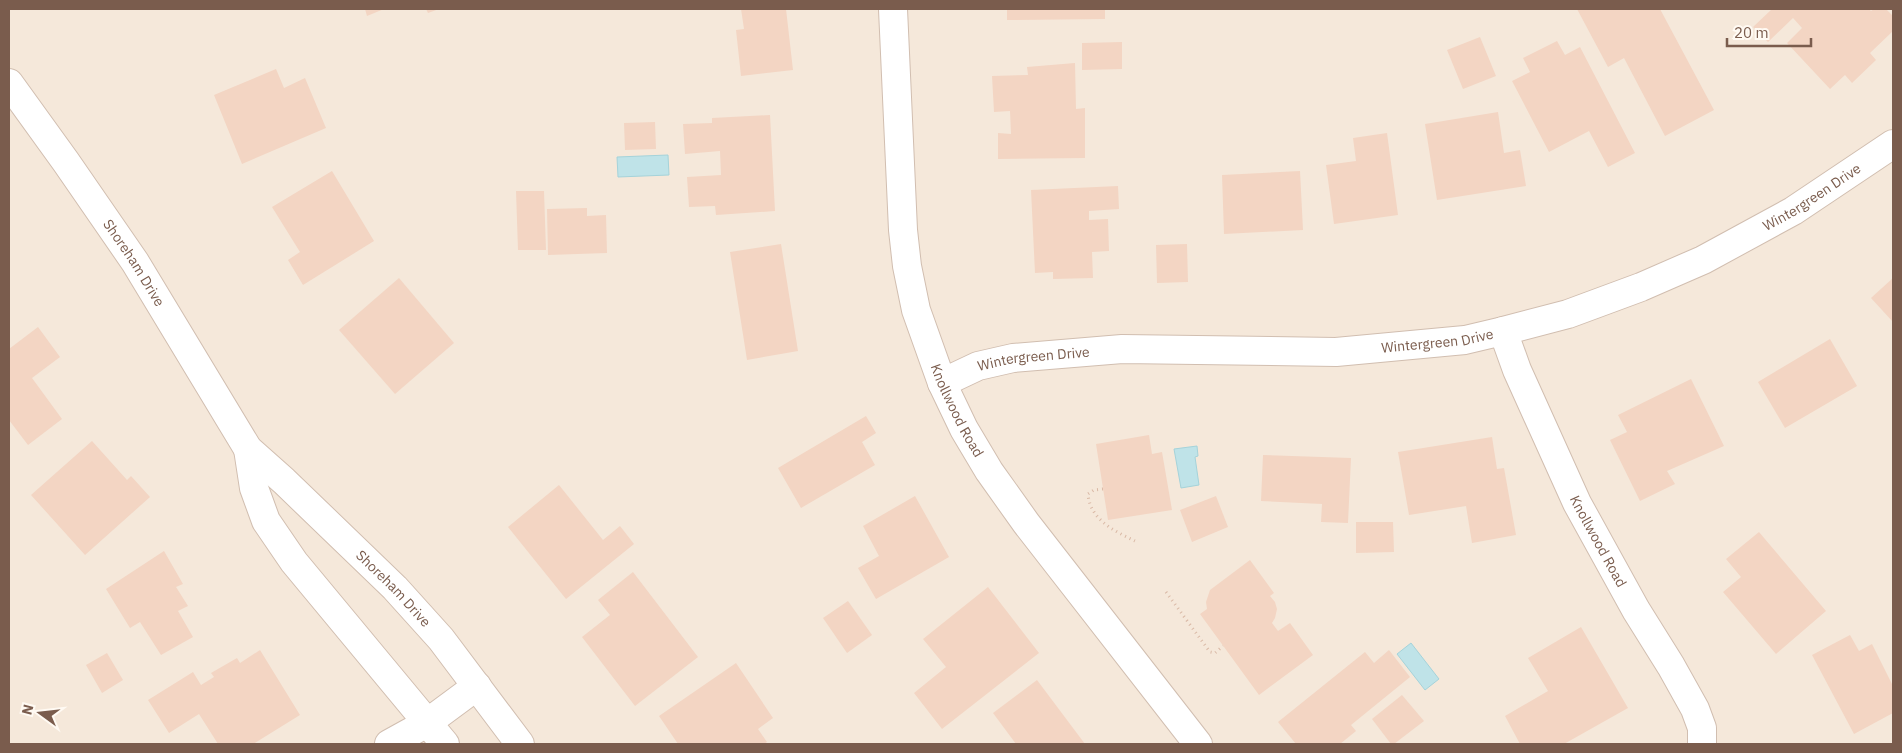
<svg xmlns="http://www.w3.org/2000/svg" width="1902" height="753" font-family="'IBM Plex Sans',sans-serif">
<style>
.residential{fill:#f5e8da}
.water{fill:#bfe3e8;stroke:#a5d3da}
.building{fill:#f3d5c3}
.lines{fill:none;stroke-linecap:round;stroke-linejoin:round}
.minor-casing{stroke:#d1beb0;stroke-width:30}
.path{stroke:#d9b8a5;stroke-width:3;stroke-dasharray:1 4;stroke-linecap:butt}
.minor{stroke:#fff;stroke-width:28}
.labels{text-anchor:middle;stroke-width:5;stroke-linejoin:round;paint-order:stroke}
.street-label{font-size:14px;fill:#7a5c4d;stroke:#fffaf3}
</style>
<rect width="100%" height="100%" fill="#fdf6ec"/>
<rect class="residential" x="9" y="9" width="1884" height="735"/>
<g class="water">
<path d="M 668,155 L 669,175 L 618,177 L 617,157 Z"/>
<path d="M 1197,446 L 1198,456 L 1195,457 L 1199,485 L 1181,488 L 1174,449 Z"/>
<path d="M 1411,643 L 1439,679 L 1425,690 L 1397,654 Z"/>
</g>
<g class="building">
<path d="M 365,9 L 384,9 L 367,16 Z"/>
<path d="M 426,9 L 439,9 L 428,13 Z"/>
<path d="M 741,9 L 786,9 L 793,70 L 741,76 L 736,30 L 744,29 Z"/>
<path d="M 1007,9 L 1105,9 L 1105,19 L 1007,20 Z"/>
<path d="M 1577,9 L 1660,9 L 1714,110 L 1665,136 L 1624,58 L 1608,67 Z"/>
<path d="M 1772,9 L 1869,9 L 1871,11 L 1874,9 L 1886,9 L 1893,16 L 1893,31 L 1870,53 L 1876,60 L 1852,83 L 1845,75 L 1830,89 L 1787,43 L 1802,28 L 1793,18 L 1768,42 L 1753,27 Z"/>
<path d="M 1480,37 L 1496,76 L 1463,89 L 1447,50 Z"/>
<path d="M 1557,41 L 1565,55 L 1580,47 L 1635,153 L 1608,167 L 1589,131 L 1549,152 L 1512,81 L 1530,72 L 1523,58 Z"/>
<path d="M 1122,42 L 1122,69 L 1082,70 L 1082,43 Z"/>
<path d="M 1075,63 L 1076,109 L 1085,108 L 1085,158 L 998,159 L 998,133 L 1011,134 L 1010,111 L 994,112 L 992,76 L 1028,75 L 1027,67 Z"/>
<path d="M 276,69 L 284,88 L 305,78 L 326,128 L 242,164 L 214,95 Z"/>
<path d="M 1498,112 L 1504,153 L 1520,150 L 1526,186 L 1437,200 L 1425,124 Z"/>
<path d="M 770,115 L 775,211 L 716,215 L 715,206 L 689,207 L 687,177 L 721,175 L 720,151 L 685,154 L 683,124 L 712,123 L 712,118 Z"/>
<path d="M 655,122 L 656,149 L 625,150 L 624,123 Z"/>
<path d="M 1387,133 L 1398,215 L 1334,224 L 1326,165 L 1356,161 L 1353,138 Z"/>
<path d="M 332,171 L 374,241 L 303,285 L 288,260 L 300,252 L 272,207 Z"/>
<path d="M 1300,171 L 1303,230 L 1224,234 L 1222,175 Z"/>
<path d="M 1118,186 L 1119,209 L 1089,211 L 1089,220 L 1108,219 L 1109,251 L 1092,252 L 1093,278 L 1053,279 L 1053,272 L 1035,273 L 1031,190 Z"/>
<path d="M 516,191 L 544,191 L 546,250 L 518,250 Z"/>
<path d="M 587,208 L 587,216 L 606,215 L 607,253 L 548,255 L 547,209 Z"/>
<path d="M 781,244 L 798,351 L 747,360 L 730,252 Z"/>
<path d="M 1187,244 L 1188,282 L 1157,283 L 1156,245 Z"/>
<path d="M 399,278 L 454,343 L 395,394 L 339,330 Z"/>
<path d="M 1893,278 L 1893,322 L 1871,298 Z"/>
<path d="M 38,327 L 60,357 L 32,378 L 62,419 L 28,445 L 9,420 L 9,349 Z"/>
<path d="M 1830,339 L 1857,386 L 1785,428 L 1758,382 Z"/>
<path d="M 1691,379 L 1724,446 L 1667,471 L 1675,484 L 1640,501 L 1610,440 L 1627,432 L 1618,415 Z"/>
<path d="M 866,416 L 876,433 L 862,442 L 875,465 L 801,508 L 778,468 Z"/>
<path d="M 1149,435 L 1152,454 L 1162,452 L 1172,510 L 1108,520 L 1096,444 Z"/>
<path d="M 1492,437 L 1497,469 L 1504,468 L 1516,535 L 1472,543 L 1466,506 L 1409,515 L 1398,452 Z"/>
<path d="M 92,441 L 127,480 L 131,476 L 150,497 L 85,555 L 31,495 Z"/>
<path d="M 1263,455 L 1351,458 L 1348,523 L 1321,522 L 1322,504 L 1261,501 Z"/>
<path d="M 559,485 L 603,540 L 620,526 L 634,544 L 566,599 L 508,527 Z"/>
<path d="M 915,496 L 949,557 L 876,599 L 858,568 L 879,556 L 863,526 Z"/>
<path d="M 1216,496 L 1228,527 L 1192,542 L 1180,510 Z"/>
<path d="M 1356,522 L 1393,522 L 1394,552 L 1356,553 Z"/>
<path d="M 1759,532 L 1826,611 L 1776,654 L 1723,592 L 1741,577 L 1726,559 Z"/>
<path d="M 164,551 L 183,584 L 176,587 L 188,606 L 178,611 L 193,637 L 161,655 L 140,622 L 130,628 L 106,589 Z"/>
<path d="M 1250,560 L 1274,593 L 1270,596 L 1275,602 L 1277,609 L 1275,618 L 1272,623 L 1278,631 L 1290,623 L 1313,655 L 1259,695 L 1200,614 L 1207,609 L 1206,602 L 1210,590 Z"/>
<path d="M 633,572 L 698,657 L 635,706 L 582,637 L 610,615 L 598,600 Z"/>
<path d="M 988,587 L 1039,653 L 942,729 L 914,693 L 946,667 L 923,639 Z"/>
<path d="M 848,601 L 872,635 L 847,653 L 823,618 Z"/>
<path d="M 1581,627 L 1628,708 L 1564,744 L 1520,744 L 1505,716 L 1548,691 L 1528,658 Z"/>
<path d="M 1850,635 L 1859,651 L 1872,644 L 1893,686 L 1893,713 L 1854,734 L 1812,655 Z"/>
<path d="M 260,650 L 300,715 L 253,744 L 218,744 L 199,714 L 169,733 L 148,700 L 193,672 L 201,685 L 214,677 L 211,673 L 237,658 L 240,663 Z"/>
<path d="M 1389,650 L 1410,677 L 1351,725 L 1356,731 L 1340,744 L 1296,744 L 1278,722 L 1365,652 L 1374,663 Z"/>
<path d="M 107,653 L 123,680 L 102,693 L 86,665 Z"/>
<path d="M 736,663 L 773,718 L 758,729 L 767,742 L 764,744 L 678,744 L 659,716 Z"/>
<path d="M 1037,680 L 1085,744 L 1016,744 L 993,713 Z"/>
<path d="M 1402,695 L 1424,721 L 1394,744 L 1391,744 L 1372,719 Z"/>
</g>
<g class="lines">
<defs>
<g id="minor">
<path id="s1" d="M 893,9 L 903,230 L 907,266 L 916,310 L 942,383 L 964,429 L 989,471 L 1026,523 L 1198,744"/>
<path id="s2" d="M 9,83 L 66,162 L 135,262 L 248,449 L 284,481 L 395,588 L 441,639 L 520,744"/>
<path id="s3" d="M 1503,331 L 1517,370 L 1577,503 L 1636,610 L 1671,666 L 1695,709 L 1702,728 L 1702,744"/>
<path id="s4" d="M 942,383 L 978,366 L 1013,358 L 1122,349 L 1336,352 L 1465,340 L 1503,331 L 1568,314 L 1641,287 L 1703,260 L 1793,211 L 1893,144"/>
<path d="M 248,449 L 254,488 L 266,521 L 294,562 L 445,744"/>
<path d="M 389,744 L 427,723 L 477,686"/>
</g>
</defs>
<use href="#minor" class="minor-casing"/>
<g class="path">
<path d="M 1103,489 L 1094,490 L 1088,494 C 1090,521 1117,532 1137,542"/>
<path d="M 1166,592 L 1210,652 L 1215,653 L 1223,646"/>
</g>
<use href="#minor" class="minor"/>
</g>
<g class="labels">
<g class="street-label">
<text dy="5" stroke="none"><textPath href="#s4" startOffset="906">Wintergreen Drive</textPath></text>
<text dy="5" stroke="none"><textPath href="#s2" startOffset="219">Shoreham Drive</textPath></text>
<text dy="5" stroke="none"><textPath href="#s4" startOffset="501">Wintergreen Drive</textPath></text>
<text dy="5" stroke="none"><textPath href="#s4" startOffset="96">Wintergreen Drive</textPath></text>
<text dy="5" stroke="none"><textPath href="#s1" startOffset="411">Knollwood Road</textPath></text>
<text dy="5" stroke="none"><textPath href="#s3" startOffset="231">Knollwood Road</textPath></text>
<text dy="5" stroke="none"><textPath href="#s2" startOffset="639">Shoreham Drive</textPath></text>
</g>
</g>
<rect width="1902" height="753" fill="none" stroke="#7a5c4d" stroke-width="20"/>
<g transform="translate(40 713) rotate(285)" stroke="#fffaf3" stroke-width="4" paint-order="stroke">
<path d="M0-4L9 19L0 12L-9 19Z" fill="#7a5c4d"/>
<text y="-8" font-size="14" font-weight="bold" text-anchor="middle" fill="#7a5c4d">N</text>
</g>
<path d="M1727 38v8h84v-8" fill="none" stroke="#7a5c4d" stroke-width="2.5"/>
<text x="1734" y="38" font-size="15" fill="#7a5c4d" stroke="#fffaf3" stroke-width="4" paint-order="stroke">20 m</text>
</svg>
